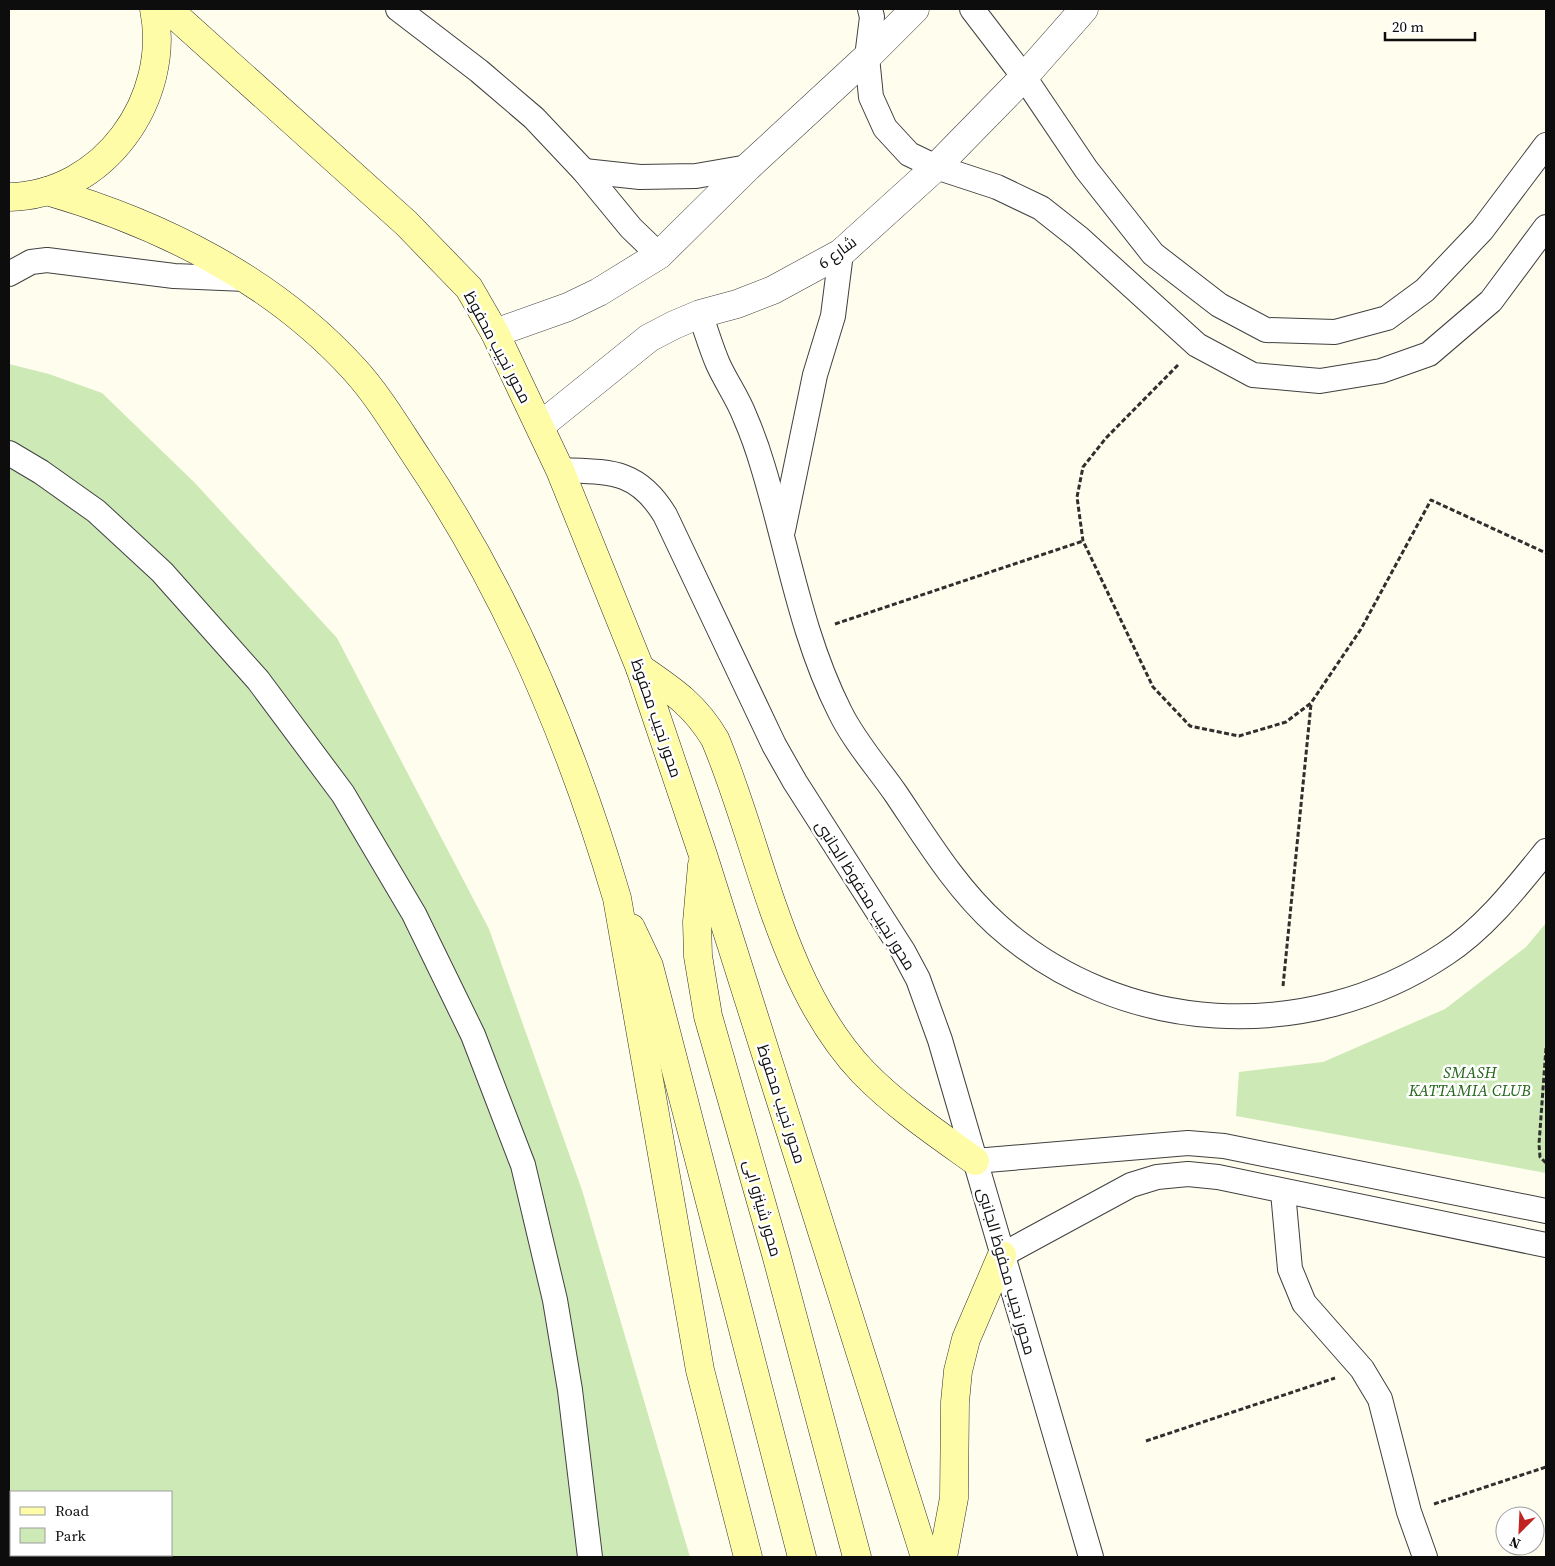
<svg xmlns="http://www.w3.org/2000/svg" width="1555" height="1566" font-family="'Source Serif 4',Cairo,serif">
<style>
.green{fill:#cdeab6;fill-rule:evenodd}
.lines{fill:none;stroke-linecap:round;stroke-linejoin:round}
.minor-casing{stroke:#404040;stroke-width:26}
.tertiary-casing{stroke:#404040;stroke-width:29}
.secondary-casing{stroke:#2f2f2f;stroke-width:29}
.path{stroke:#2f2f2f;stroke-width:3;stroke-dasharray:5 2.5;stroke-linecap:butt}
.minor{stroke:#fff;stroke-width:24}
.tertiary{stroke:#fff;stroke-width:28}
.secondary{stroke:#fffca8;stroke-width:28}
.labels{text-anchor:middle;stroke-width:5;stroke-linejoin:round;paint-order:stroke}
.street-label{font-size:16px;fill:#0d0d0d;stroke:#fff}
.park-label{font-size:16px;font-style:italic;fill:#26671c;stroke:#fff}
</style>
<rect width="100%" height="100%" fill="#fffded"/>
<g class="green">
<path d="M 9,364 L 49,374 L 102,393 L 195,483 L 337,638 L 489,929 L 582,1190 L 690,1557 L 9,1557 ZM 11,1492 L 171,1492 L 171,1555 L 11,1555 Z"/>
<path d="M 1546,923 L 1546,1173 L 1236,1116 L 1239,1072 L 1323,1062 L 1445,1009 L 1526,947 Z"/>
</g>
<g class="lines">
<defs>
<g id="minor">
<path d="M 398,9 L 479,71 L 534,118 L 584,171 L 631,228 L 659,255"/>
<path d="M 870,9 L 872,17 L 867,57 L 871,97 L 885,128 L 909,154 L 936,167 L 997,187 L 1041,208 L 1079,238 L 1197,345 L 1253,375 L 1320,381 L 1381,371 L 1429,354 L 1491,301 L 1546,227"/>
<path d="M 972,9 L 1024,77 L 1086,169 L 1153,254 L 1219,305 L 1266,330 L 1335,332 L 1387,318 L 1425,290 L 1482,230 L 1546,145"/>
<path d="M 584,171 L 640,177 L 696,176 L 748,167"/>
<path d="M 9,274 L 31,262 L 47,260 L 174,276 L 246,279"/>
<path d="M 700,314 C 706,330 711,348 718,364 C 726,382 738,398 745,417 C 752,433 758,450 763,467 C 788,549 801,635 840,712 C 854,741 878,768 896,794 C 927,840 956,888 997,925 C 1121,1036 1307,1046 1445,954 C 1485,928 1516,888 1546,851"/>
<path d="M 9,453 L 41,472 L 96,511 L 162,572 L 258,680 L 343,794 L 414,914 L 473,1035 L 523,1165 L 555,1300 L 570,1390 L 590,1557"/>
<path d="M 560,470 C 609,472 637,469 665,515 L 774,745 L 795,782 L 903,951 L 918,979 L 940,1040 L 1091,1557"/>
<path d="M 783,530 L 815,375 L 833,316 L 841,253"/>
<path d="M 975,1161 L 1188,1143 L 1224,1146 L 1546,1211"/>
<path d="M 1283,1192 L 1290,1269 L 1304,1303 L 1362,1369 L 1380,1399 L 1409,1512 L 1425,1557"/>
<path d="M 1002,1255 L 1131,1185 L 1157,1177 L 1188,1174 L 1218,1177 L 1546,1245"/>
</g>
<g id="tertiary">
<path d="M 495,333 L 568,307 L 599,292 L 659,255 L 748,167 L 867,57 L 915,9"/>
<path d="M 540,426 L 649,338 L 674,325 L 700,314 L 737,304 L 773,290 L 841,253 L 936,167 L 1024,77 L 1084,9"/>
</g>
<g id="secondary">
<path d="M 168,9 L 406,223 L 469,288 L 495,333 L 560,470 L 640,668 L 703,855 L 925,1557"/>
<path d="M 47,191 C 161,224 273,280 354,369 C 378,395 398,429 418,459 C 509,594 571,742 617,898 L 700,1370 L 748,1557"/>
<path d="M 9,197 C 104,195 172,99 154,9"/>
<path d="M 640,668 C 672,690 695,705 715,739 C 761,848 780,985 863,1072 C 896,1106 936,1133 975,1161"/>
<path d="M 702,865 L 697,922 L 698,956 L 708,1016 L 776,1254 L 857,1557"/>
<path d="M 631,928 L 649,966 L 802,1557"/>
<path d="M 943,1557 L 954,1498 L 955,1402 L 958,1371 L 966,1339 L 1002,1255"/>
</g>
</defs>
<use href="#minor" class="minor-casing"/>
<use href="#tertiary" class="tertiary-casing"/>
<use href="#secondary" class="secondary-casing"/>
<g class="path">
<path d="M 1178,365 L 1106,438 L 1083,467 L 1077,497 L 1083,541 L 1153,687 L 1190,726 L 1239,736 L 1286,722 L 1311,703 L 1361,629 L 1431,500 L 1546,553"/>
<path d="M 835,624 L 1083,541"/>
<path d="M 1283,986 L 1311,704"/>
<path d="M 1546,1048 L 1539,1144 L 1540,1157 L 1546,1163"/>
<path d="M 1146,1441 L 1335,1378"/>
<path d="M 1434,1504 L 1546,1467"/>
</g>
<use href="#minor" class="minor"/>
<use href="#tertiary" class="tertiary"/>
<use href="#secondary" class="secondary"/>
</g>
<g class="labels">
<g class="street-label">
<text transform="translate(837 252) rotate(-36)" y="6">شارع 6</text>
<text transform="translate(498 347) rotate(62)" y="6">محور نجيب محفوظ</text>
<text transform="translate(657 718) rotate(71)" y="6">محور نجيب محفوظ</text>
<text transform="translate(866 895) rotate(58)" y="6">محور نجيب محفوظ الجانبى</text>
<text transform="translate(782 1104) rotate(72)" y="6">محور نجيب محفوظ</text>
<text transform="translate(763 1208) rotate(74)" y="6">محور شينزو ابى</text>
<text transform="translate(1007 1271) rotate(74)" y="6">محور نجيب محفوظ الجانبى</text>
</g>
<g class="park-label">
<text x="1470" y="1078">SMASH<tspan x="1470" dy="18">KATTAMIA CLUB</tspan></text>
</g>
</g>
<rect width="1555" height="1566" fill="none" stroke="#0d0d0d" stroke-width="20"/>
<rect x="10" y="1491" width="162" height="65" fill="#ffffff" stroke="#9e9e9e"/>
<rect x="20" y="1507" width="25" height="8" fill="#fffca8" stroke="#9e9e9e"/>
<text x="55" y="1516" font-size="15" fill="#0d0d0d">Road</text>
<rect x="20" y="1528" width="25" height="15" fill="#cdeab6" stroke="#9e9e9e"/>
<text x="55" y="1541" font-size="15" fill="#0d0d0d">Park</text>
<g transform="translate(1520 1531) rotate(204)"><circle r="24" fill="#ffffff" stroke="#9e9e9e"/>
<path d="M0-4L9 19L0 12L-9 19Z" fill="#c12521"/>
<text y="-8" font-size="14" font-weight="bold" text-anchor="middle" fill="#0d0d0d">N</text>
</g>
<path d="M1385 32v8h90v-8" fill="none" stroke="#0d0d0d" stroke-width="2.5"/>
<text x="1392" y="32" font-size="15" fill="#0d0d0d" stroke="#ffffff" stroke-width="4" paint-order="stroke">20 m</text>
</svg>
